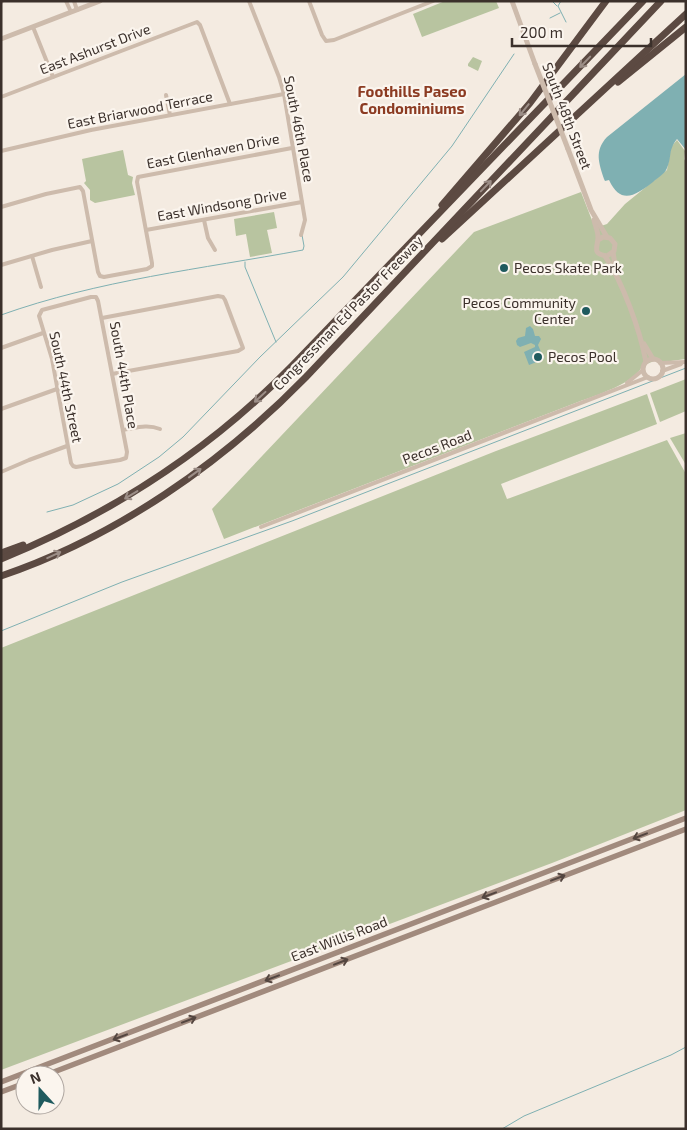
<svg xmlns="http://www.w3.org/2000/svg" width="687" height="1130" font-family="'Exo 2',sans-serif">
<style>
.green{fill:#b8c4a0}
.water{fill:#7fb0b2}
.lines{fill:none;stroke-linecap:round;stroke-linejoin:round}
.stream{stroke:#7fb0b2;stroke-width:1}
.minor{stroke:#cdbbac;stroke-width:4}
.tertiary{stroke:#cdbbac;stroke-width:5}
.secondary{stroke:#a18a7d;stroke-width:5.5}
.motorway{stroke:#5c4a42;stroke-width:7}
.tertiary-bridge{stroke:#cdbbac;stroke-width:5}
.oneway{stroke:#9c8e87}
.oneway2{stroke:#544640}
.poi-dot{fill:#1f5a5e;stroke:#fbf5ee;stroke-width:2}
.labels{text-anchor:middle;stroke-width:4.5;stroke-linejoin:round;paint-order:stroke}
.street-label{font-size:14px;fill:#3b302b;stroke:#fbf5ee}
.poi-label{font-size:14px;fill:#3b302b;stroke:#fbf5ee;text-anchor:start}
.neighbourhood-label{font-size:15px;font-weight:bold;fill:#8c3b22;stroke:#fbf5ee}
</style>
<rect width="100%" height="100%" fill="#f4ebe1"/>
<g class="green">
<path d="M 445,1 L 496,1 L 499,8 L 422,37 L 413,14 Z"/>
<path d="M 473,57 L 482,61 L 478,71 L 468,66 L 468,64 Z"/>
<path d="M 677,140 L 685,151 L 684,159 L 686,162 L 686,359 L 663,362 L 659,359 L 642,366 C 636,383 594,396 578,402 L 224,539 L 212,509 L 474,232 L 581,192 L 595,228 L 607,224 L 625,204 L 667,170 L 671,147 Z"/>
<path d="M 123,150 L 128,175 L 133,177 L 132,183 L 135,195 L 95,203 L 90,200 L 90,190 L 84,183 L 86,181 L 82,159 Z"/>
<path d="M 274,212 L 277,228 L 267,230 L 272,253 L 250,257 L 246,234 L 236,236 L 234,219 Z"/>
<path d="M 686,379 L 686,411 L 660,422 L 650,393 Z"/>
<path d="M 647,394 L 657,424 L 501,484 L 507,499 L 667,440 L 686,474 L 686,810 L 552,863 L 1,1070 L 1,648 L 496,451 Z"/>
<path d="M 686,433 L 686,465 L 670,438 Z"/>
</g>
<g class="water">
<path d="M 686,74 L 686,150 L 677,139 C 668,150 672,157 667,168 C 665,174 657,178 653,182 C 636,195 621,206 609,180 L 605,181 L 604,179 C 599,163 594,151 607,137 Z"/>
<path d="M 530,326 L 533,329 L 535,336 L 539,336 L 541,339 L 538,345 L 544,359 L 529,365 L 524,352 L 535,347 L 535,345 L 531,343 L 520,347 L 517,345 L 516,341 L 518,338 L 525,336 L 526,328 Z"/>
</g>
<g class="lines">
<g class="stream">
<path d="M 552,1 L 557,6"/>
<path d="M 561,1 L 558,6 L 566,22"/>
<path d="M 550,18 L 560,13"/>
<path d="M 245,262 L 245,267 L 276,342"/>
<path d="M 1,315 C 99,280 201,269 303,250 L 304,246 L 302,235"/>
<path d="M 47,512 L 73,505 L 118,484 L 159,457 L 183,437 L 260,357 L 343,277 L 452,146 L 514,54"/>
<path d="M 1,631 L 122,582 L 292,521 L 686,368"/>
<path d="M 502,1129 L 524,1116 L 671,1055 L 686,1047"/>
</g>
<g class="minor">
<path d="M 66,1 L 71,12"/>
<path d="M 74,1 L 77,10"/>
<path d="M 249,1 L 279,77 L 284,94 L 305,220 L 301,235"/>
<path d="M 309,1 L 322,35 L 326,41 L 334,40 L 433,1"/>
<path d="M 1,2 L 2,1"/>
<path d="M 33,27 L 53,77"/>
<path d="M 166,95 L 170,115"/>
<path d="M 1,97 L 197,22 L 200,25 L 230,104"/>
<path d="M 1,151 L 91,130 L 284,94"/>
<path d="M 1,207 L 46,194 L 80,187 L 83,191 L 98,272 L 100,276 L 104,277 L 147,269 L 152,266 L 152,263 L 137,182 L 138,177 L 292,148"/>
<path d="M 204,220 L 208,238 L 215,250"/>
<path d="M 146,230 L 302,202"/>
<path d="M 32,256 L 41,287"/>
<path d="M 1,265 L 52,250 L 92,241"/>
<path d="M 91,297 L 96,297 L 98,301 L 127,452 L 126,458 L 120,460 L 76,467 L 73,466 L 71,463 L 52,359 L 39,316 L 42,310 Z"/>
<path d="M 102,318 L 218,296 L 223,297 L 225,300 L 243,348 L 238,351 L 112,374"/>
<path d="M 1,348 L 43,333"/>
<path d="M 660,363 L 686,362"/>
<path d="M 662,371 L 681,364"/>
<path d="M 627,383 L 643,370"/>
<path d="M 1,409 L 57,389"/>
<path d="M 123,430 C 136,428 147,424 160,429"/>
<path d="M 1,472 L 29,460 L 67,446"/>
<path d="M 261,527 L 648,377"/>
</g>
<g class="tertiary">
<path d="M 512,1 L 535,64"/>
<path d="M 1,39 L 100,1"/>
<path d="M 568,149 L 591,210 L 607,237"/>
<path d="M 594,220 C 595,225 598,231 598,237 C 598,247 591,254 607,256 L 614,251 L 615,244 L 610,238 L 603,237 L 598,240"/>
<path d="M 613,252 L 616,271"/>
<path d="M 605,256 C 623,283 640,330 646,362"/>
<path d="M 644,344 L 653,359"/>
<circle cx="653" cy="369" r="10"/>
</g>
<g class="secondary">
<path d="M 46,1075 L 686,829"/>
<path d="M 1,1082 L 686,818"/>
<path d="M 1,1092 L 25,1083"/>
</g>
<g class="motorway">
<path d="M 618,82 L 686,27"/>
<path d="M 442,205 L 530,103 L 606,1"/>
<path d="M 442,239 L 686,14"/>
<path d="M 1,553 L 23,545"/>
<path d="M 1,559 C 111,514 209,451 292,366 L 643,1"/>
<path d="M 1,576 C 116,537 221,464 306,377 L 661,1"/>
</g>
<path class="tertiary-bridge" d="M 535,64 L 568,149"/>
</g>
<defs><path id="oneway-shaft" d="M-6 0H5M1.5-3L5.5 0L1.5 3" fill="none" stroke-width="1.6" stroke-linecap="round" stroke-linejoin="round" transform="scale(1.25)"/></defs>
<g class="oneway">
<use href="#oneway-shaft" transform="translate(585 62) rotate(134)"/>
<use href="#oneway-shaft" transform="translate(524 110) rotate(129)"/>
<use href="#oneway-shaft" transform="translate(486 186) rotate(-46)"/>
<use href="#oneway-shaft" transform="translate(260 397) rotate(137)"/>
<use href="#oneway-shaft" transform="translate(195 473) rotate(-36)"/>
<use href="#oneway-shaft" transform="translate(131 495) rotate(149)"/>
<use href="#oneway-shaft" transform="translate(54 555) rotate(-25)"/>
</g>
<g class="oneway2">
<use href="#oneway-shaft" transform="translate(640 836) rotate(159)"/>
<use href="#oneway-shaft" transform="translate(558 878) rotate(-21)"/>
<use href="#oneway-shaft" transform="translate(489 895) rotate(159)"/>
<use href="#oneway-shaft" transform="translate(341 962) rotate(-21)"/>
<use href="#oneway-shaft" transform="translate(272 978) rotate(159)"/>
<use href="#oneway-shaft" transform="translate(189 1020) rotate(-21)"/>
<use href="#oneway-shaft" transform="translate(120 1037) rotate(159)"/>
</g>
<g class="poi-dot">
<circle cx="504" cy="268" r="5"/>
<circle cx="586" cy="311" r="5"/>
<circle cx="538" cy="357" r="5"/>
</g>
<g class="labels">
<g class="street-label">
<text transform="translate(95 49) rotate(-21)" y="5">East Ashurst Drive</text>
<text transform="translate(140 110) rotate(-11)" y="5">East Briarwood Terrace</text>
<text transform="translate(567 116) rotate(69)" y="5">South 48th Street</text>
<text transform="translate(299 129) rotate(79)" y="5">South 46th Place</text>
<text transform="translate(213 151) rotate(-11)" y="5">East Glenhaven Drive</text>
<text transform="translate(222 205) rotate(-10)" y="5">East Windsong Drive</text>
<text transform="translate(348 313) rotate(-46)" y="5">Congressman Ed Pastor Freeway</text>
<text transform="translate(124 375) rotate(80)" y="5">South 44th Place</text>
<text transform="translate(66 387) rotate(78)" y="5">South 44th Street</text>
<text transform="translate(437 447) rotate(-21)" y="5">Pecos Road</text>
<text transform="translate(339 939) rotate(-21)" y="5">East Willis Road</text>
</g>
<g class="poi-label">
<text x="514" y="273">Pecos Skate Park</text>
<text x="576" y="308" text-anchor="end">Pecos Community<tspan x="576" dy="16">Center</tspan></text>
<text x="548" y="362">Pecos Pool</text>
</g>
<g class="neighbourhood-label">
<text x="412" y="97">Foothills Paseo<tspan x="412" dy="17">Condominiums</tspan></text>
</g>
</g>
<rect width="687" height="1130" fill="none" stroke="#3b302b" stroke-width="5"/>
<g transform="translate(40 1090) rotate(339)"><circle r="24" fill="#fbf5ee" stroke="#aea6a0"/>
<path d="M0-4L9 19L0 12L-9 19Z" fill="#1f5a5e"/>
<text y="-8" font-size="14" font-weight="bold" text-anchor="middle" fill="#3b302b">N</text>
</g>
<path d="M512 38v8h139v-8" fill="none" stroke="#3b302b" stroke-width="2.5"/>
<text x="520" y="38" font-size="15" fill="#3b302b" stroke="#fbf5ee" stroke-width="4" paint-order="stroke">200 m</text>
</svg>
